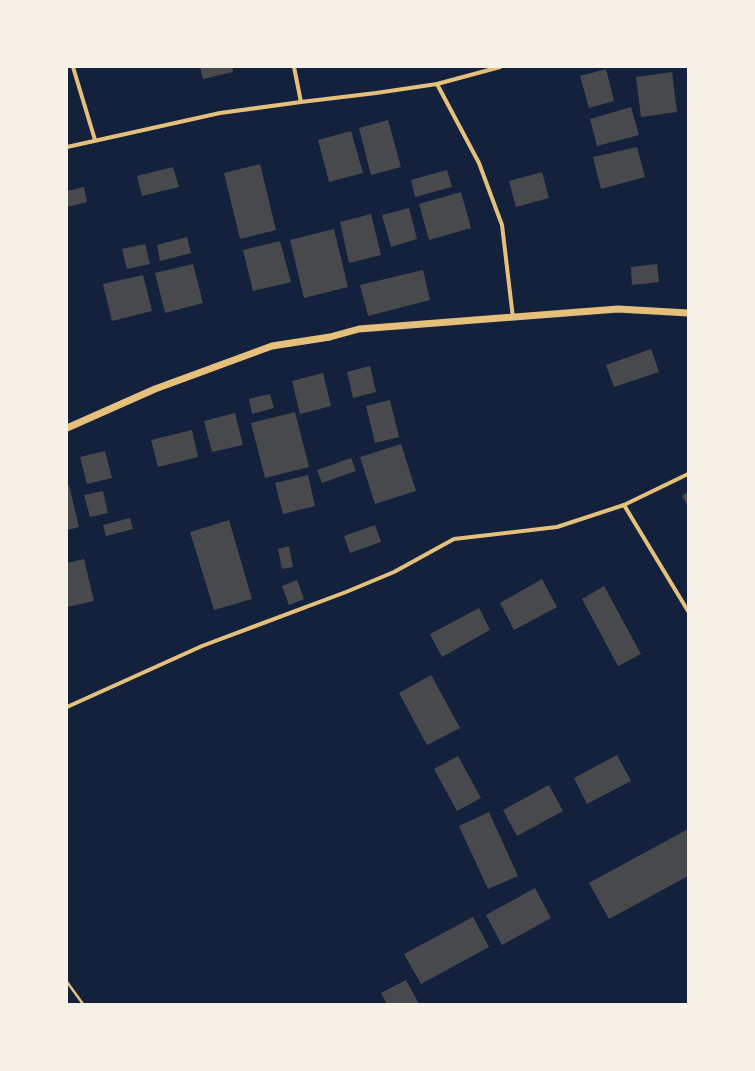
<svg xmlns="http://www.w3.org/2000/svg" width="755" height="1071" font-family="'Space Grotesk',sans-serif">
<style>
.building{fill:#48494c}
.lines{fill:none;stroke-linecap:round;stroke-linejoin:round}
.path{stroke:#e5c07b;stroke-width:2.5}
.minor{stroke:#e5c07b;stroke-width:4}
.tertiary{stroke:#e5c07b;stroke-width:7}
</style>
<rect width="100%" height="100%" fill="#14213d"/>
<g class="building">
<path d="M 200,67 L 232,67 L 233,72 L 203,79 Z"/>
<path d="M 606,69 L 614,101 L 589,108 L 580,76 Z"/>
<path d="M 672,72 L 677,112 L 641,117 L 636,77 Z"/>
<path d="M 631,107 L 639,135 L 597,146 L 590,119 Z"/>
<path d="M 388,120 L 401,167 L 371,175 L 359,128 Z"/>
<path d="M 351,131 L 363,173 L 329,182 L 318,140 Z"/>
<path d="M 637,147 L 645,177 L 601,189 L 593,157 Z"/>
<path d="M 260,164 L 276,230 L 240,239 L 224,173 Z"/>
<path d="M 173,167 L 179,187 L 142,196 L 137,176 Z"/>
<path d="M 447,170 L 452,187 L 415,197 L 411,180 Z"/>
<path d="M 542,172 L 549,198 L 516,207 L 509,181 Z"/>
<path d="M 84,187 L 87,202 L 67,207 L 67,191 Z"/>
<path d="M 461,192 L 471,228 L 429,240 L 419,204 Z"/>
<path d="M 409,208 L 417,239 L 391,247 L 382,215 Z"/>
<path d="M 371,214 L 381,255 L 349,263 L 340,222 Z"/>
<path d="M 334,229 L 348,287 L 304,298 L 290,240 Z"/>
<path d="M 187,237 L 191,253 L 160,261 L 157,245 Z"/>
<path d="M 280,241 L 291,282 L 253,291 L 243,250 Z"/>
<path d="M 145,244 L 150,264 L 127,269 L 122,249 Z"/>
<path d="M 193,264 L 203,303 L 165,313 L 155,273 Z"/>
<path d="M 657,264 L 659,282 L 632,285 L 631,267 Z"/>
<path d="M 423,270 L 430,300 L 368,316 L 360,285 Z"/>
<path d="M 143,275 L 152,311 L 112,321 L 103,284 Z"/>
<path d="M 651,349 L 659,372 L 614,387 L 606,365 Z"/>
<path d="M 370,366 L 376,392 L 353,398 L 347,372 Z"/>
<path d="M 323,373 L 331,406 L 300,414 L 292,381 Z"/>
<path d="M 270,394 L 274,408 L 252,414 L 249,399 Z"/>
<path d="M 390,400 L 399,437 L 375,443 L 366,406 Z"/>
<path d="M 295,412 L 309,467 L 265,478 L 251,423 Z"/>
<path d="M 235,413 L 243,445 L 212,452 L 204,421 Z"/>
<path d="M 192,430 L 198,457 L 158,467 L 151,440 Z"/>
<path d="M 401,444 L 416,491 L 375,504 L 360,457 Z"/>
<path d="M 105,451 L 112,478 L 87,484 L 80,457 Z"/>
<path d="M 351,458 L 356,471 L 322,483 L 317,470 Z"/>
<path d="M 308,475 L 315,506 L 283,514 L 275,483 Z"/>
<path d="M 69,485 L 79,527 L 67,530 L 67,486 Z"/>
<path d="M 103,491 L 108,513 L 90,517 L 84,495 Z"/>
<path d="M 688,492 L 688,506 L 682,496 Z"/>
<path d="M 130,518 L 133,529 L 106,536 L 103,525 Z"/>
<path d="M 229,520 L 252,599 L 214,610 L 190,532 Z"/>
<path d="M 375,525 L 381,542 L 350,553 L 344,536 Z"/>
<path d="M 289,546 L 293,567 L 282,569 L 278,549 Z"/>
<path d="M 84,559 L 94,601 L 67,607 L 67,563 Z"/>
<path d="M 542,579 L 557,607 L 514,630 L 500,603 Z"/>
<path d="M 297,580 L 304,599 L 289,605 L 282,586 Z"/>
<path d="M 604,586 L 641,654 L 618,666 L 582,599 Z"/>
<path d="M 479,608 L 490,630 L 442,657 L 430,634 Z"/>
<path d="M 431,675 L 460,728 L 427,745 L 399,693 Z"/>
<path d="M 617,755 L 631,781 L 587,804 L 574,778 Z"/>
<path d="M 458,756 L 481,798 L 457,811 L 434,769 Z"/>
<path d="M 549,785 L 563,811 L 517,836 L 503,810 Z"/>
<path d="M 489,812 L 518,876 L 488,889 L 459,826 Z"/>
<path d="M 688,829 L 688,876 L 609,919 L 589,883 Z"/>
<path d="M 535,888 L 551,918 L 502,945 L 486,915 Z"/>
<path d="M 473,917 L 489,947 L 421,984 L 404,954 Z"/>
<path d="M 406,980 L 419,1004 L 387,1004 L 381,993 Z"/>
</g>
<g class="lines">
<path class="path" d="M 67,982 L 83,1004"/>
<g class="minor">
<path d="M 73,67 L 95,140"/>
<path d="M 294,67 L 301,102"/>
<path d="M 437,84 L 479,163 L 502,225 L 513,318"/>
<path d="M 67,147 L 220,113 L 301,102 L 376,93 L 437,84 L 500,67"/>
<path d="M 624,505 L 688,611"/>
<path d="M 67,707 L 202,646 L 346,592 L 394,572 L 454,539 L 557,527 L 624,505 L 688,474"/>
</g>
<path class="tertiary" d="M 67,428 L 155,389 L 272,346 L 330,337 L 359,329 L 618,309 L 688,313"/>
</g>
<rect width="755" height="1071" fill="none" stroke="#f6f1e7" stroke-width="136"/>
</svg>
